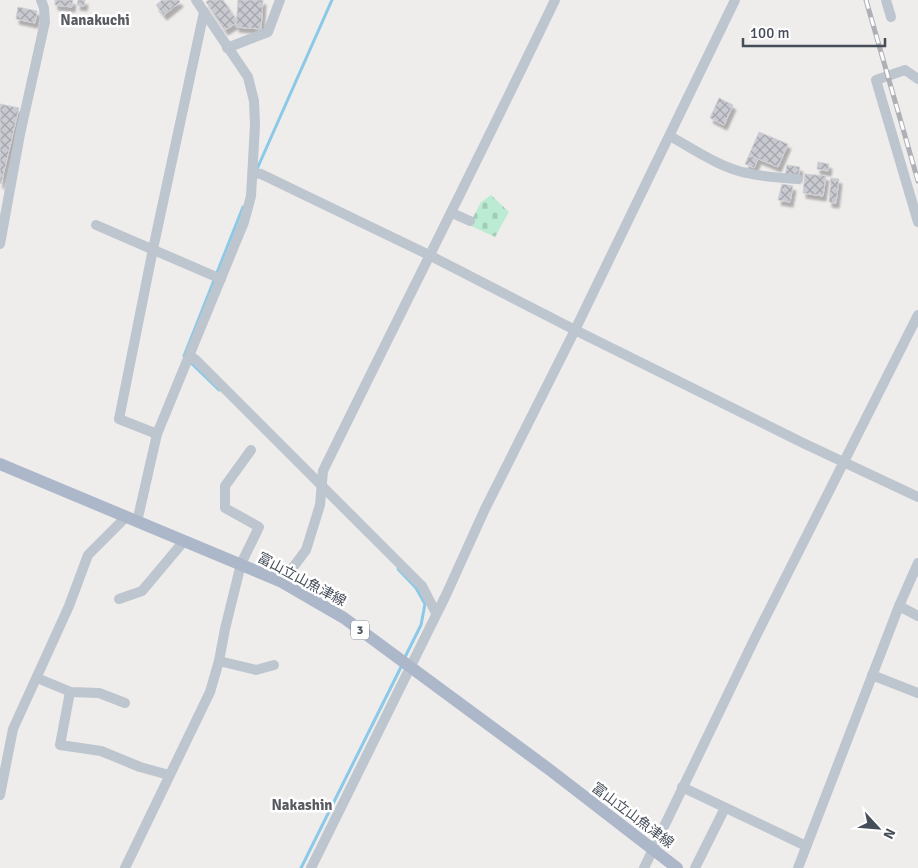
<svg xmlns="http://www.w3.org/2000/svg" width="918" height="868" font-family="Signika,'Noto Sans JP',sans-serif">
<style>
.cemetery{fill:url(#cemetery-stones)}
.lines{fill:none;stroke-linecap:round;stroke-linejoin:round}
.stream{stroke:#8ac9e7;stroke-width:3}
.building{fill:url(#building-cross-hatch);stroke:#d0d1d7;filter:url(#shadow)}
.minor{stroke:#bdc5ce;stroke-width:10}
.major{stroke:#acb8ca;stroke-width:12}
.rail-casing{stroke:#aeb0b6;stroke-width:5}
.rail{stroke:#fff;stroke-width:3;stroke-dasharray:9;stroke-linecap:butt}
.labels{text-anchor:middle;stroke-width:5;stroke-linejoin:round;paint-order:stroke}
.shield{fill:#fff;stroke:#7d828a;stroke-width:1}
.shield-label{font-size:12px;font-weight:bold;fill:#454d58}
.street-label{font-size:14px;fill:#454d58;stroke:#fff}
.neighbourhood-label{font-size:15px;font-weight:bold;fill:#595b60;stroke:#fff}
</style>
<defs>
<pattern id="cemetery-stones" width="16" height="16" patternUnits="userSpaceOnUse" patternTransform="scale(1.25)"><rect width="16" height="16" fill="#bbecd3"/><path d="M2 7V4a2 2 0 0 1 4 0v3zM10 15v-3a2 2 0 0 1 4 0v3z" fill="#a2ccb7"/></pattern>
<pattern id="building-cross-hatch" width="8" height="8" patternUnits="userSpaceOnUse" patternTransform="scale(1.25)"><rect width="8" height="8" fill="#c9cad1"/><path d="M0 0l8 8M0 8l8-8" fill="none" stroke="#a5a6ac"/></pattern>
<filter id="shadow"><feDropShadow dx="3" dy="5" stdDeviation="1" flood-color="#0004"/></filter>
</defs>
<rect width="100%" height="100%" fill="#efecec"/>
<path class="cemetery" d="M 491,195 L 509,212 L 495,237 L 469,225 L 481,202 Z"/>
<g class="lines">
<g class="stream">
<path d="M 257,169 L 332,0"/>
<path d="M 185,357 L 184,356 L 243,207"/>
<path d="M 189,361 L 219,390"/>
<path d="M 398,569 L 416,588 L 425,604 L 421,625 L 404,659"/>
<path d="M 301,868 L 402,665"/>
</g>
</g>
<g class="building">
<path d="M 55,0 L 73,0 L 72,7 L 55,5 Z"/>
<path d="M 78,0 L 85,0 L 84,6 L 77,5 Z"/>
<path d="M 162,0 L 179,0 L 180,2 L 164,15 L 156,5 Z"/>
<path d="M 209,0 L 223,0 L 238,22 L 225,30 L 206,2 Z"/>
<path d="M 238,0 L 263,0 L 261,29 L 236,27 Z"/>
<path d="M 18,7 L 37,11 L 35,23 L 16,19 Z"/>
<path d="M 719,98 L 733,105 L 724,125 L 710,118 Z"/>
<path d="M 0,104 L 19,108 L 1,184 L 0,183 Z"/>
<path d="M 759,132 L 788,144 L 778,167 L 749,155 Z"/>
<path d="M 749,155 L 758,159 L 754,168 L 745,164 Z"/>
<path d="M 818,162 L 829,164 L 828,171 L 817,169 Z"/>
<path d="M 787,165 L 800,167 L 798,178 L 785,176 Z"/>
<path d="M 805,174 L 826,176 L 823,196 L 803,193 Z"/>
<path d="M 831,178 L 839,179 L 836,203 L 829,202 Z"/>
<path d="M 782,184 L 793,186 L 790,202 L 778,200 Z"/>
</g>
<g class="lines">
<g class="minor">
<path d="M 886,0 L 891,17"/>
<path d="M 227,48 L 268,32 L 280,0"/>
<path d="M 918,79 L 905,70 L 876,80 L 918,222"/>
<path d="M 670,136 C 693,149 721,168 747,173 C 764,177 781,178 798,179"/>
<path d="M 253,173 L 261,174 L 429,255 L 575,330 L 803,443 L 918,497"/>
<path d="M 452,213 L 470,221"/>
<path d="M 96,225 L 221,279"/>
<path d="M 0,244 L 20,134 L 45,22 L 44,8 L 41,0"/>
<path d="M 190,356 L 196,360 L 422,586 L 436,613"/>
<path d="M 157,434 L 119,419 L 153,249 L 204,12"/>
<path d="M 137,522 L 157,434 L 244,222 L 251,196 L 255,125 L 254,101 L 248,77 L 196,0"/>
<path d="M 282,582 L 306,550 L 320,505 L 323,471 C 400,314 479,158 555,0"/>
<path d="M 119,599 L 142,591 L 184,541"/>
<path d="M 899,606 L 918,616"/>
<path d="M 219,661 L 256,670 L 274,665"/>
<path d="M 872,675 L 918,693"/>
<path d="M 37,678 L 71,692 L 99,693 L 125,703"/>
<path d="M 70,692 L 60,745 L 101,751 L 140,767 L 169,775"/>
<path d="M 682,787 L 806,846"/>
<path d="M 0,795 L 13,729 L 69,606 L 88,555 L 126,517"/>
<path d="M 125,868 L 210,692 L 219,661 L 225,629 L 241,564 L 259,527 L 225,508 L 225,486 L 251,450"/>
<path d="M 311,868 L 446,595 L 485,509 L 575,330 L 735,0"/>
<path d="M 644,868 L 754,640 L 918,315"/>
<path d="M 695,868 L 725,808"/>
<path d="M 798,868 L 899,606 L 918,563"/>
</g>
<path class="major" d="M 0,464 L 282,582 L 344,618 L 550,770 L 677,868"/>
<defs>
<path id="rail" d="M 866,0 L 918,181"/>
</defs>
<use href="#rail" class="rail-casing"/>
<use href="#rail" class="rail"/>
</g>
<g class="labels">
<rect class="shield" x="351" y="620.5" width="18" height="19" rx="4"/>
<g class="shield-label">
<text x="360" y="634">3</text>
</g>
<g class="street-label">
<text transform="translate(302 579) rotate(28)" y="5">富山立山魚津線</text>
<text transform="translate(633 815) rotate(37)" y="5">富山立山魚津線</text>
</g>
<g class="neighbourhood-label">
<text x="95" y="25">Nanakuchi</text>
<text x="302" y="810">Nakashin</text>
</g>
</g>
<g transform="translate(878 828) rotate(116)" stroke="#ffffff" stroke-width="4" paint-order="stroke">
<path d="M0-4L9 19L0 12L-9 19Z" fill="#454d58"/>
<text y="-8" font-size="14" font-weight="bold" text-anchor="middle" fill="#454d58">N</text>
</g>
<path d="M743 38v8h142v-8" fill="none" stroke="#454d58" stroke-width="2.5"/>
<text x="750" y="38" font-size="15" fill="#454d58" stroke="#ffffff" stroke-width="4" paint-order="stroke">100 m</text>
</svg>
